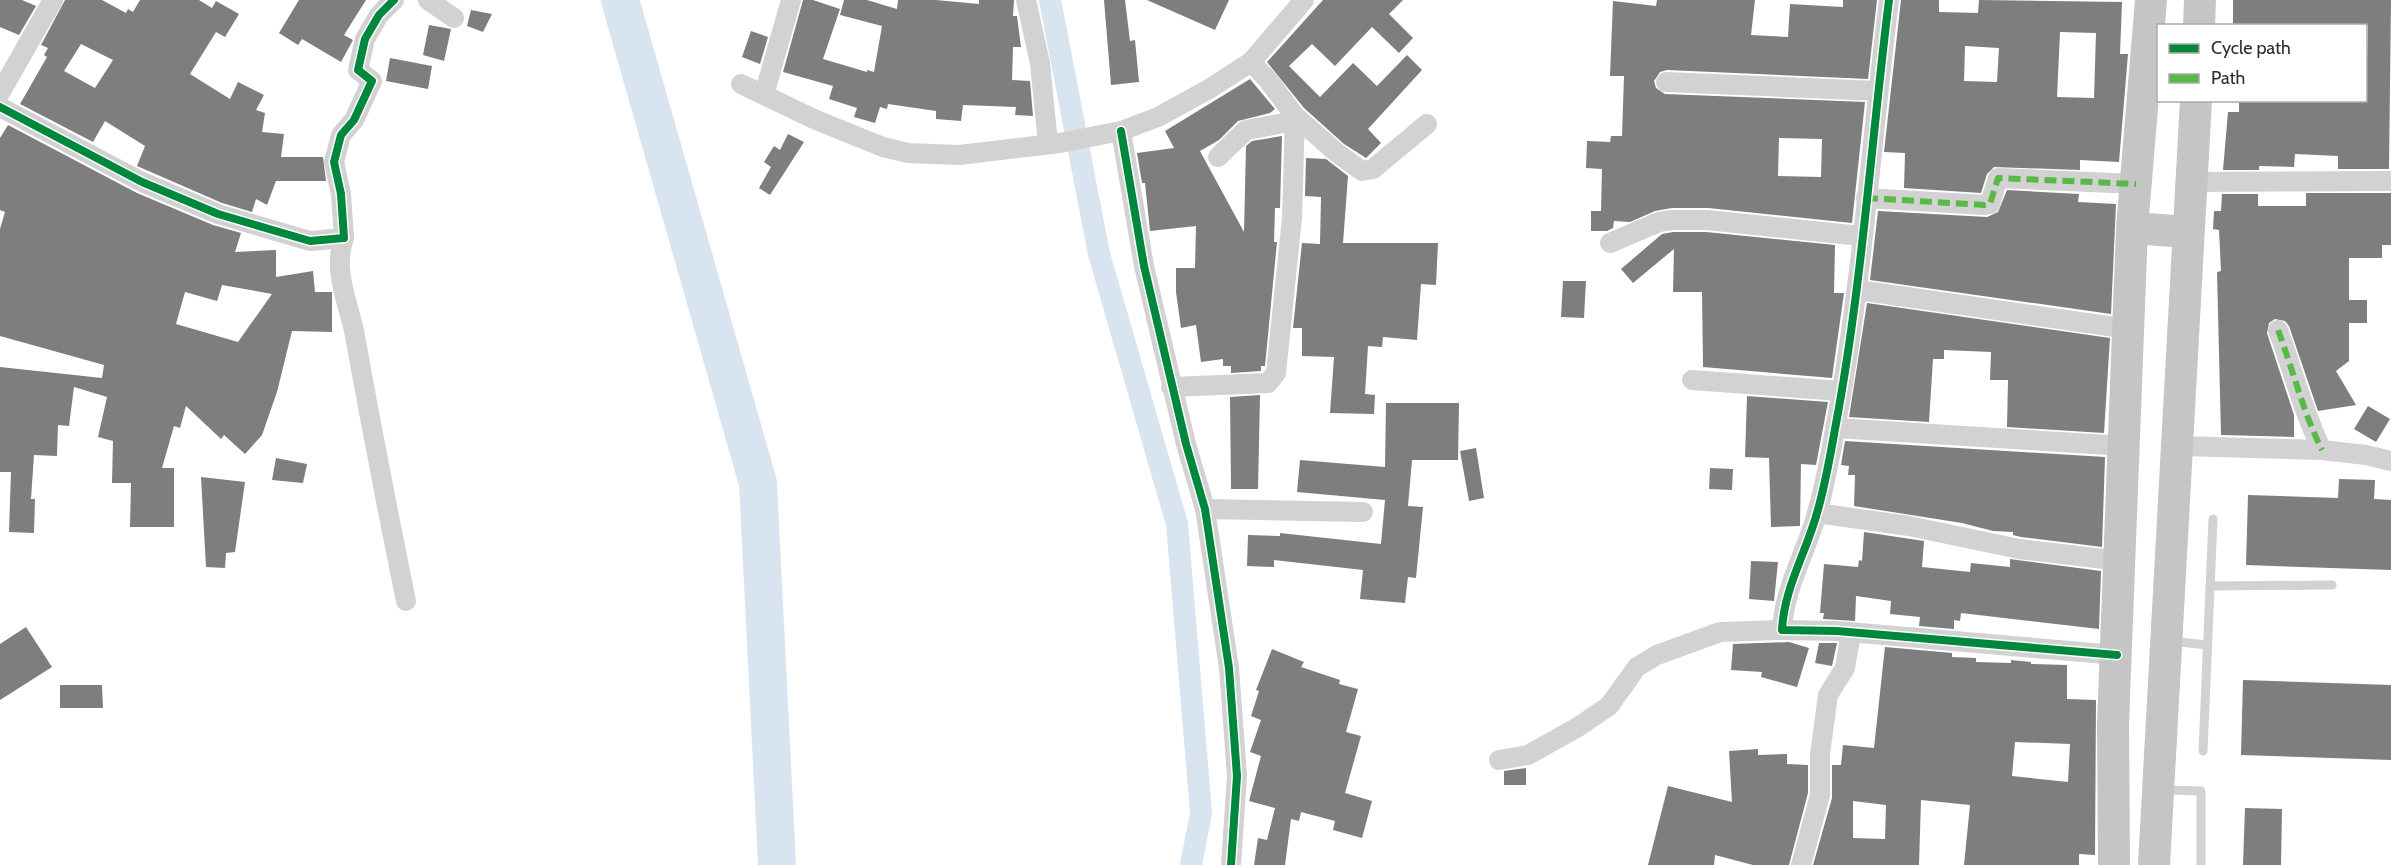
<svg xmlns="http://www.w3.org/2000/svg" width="2391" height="865" font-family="Cabin,sans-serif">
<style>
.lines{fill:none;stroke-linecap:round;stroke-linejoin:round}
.canal{stroke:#d8e5f0;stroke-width:22}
.river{stroke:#d8e5f0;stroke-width:38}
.building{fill:#7e7e7e;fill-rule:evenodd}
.lane{stroke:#d2d2d2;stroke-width:9}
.street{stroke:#d2d2d2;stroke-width:20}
.primary{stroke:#c5c5c5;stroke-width:32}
.quiet{stroke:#58b947;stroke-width:6;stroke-dasharray:12 6;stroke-linecap:butt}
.cycleway-casing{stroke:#fff;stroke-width:11}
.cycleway{stroke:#00873e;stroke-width:8}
</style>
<rect width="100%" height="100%" fill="#fff"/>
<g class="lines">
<path class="canal" d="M 1050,0 L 1099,254 L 1177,524 L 1201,813 L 1191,865"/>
<path class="river" d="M 620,0 L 758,483 L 777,865"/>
</g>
<g class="building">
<path d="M 0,0 L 22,0 L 36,6 L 19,35 L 0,27 Z"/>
<path d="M 65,0 L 102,0 L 126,13 L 128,9 L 133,12 L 140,0 L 199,0 L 212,8 L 216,1 L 239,14 L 225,37 L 216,32 L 190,74 L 230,99 L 238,82 L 264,95 L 256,110 L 265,113 L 262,132 L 284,134 L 281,157 L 323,157 L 326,181 L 276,181 L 267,205 L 256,199 L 252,212 L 222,203 L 137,166 L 145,146 L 105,121 L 93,142 L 20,104 L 47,57 L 44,55 L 48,48 L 41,45 ZM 81,44 L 113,60 L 95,88 L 64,71 Z"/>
<path d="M 299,0 L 366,0 L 344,35 L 353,40 L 341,62 L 302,39 L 298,45 L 279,33 Z"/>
<path d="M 803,0 L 813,0 L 840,9 L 823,59 L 867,72 L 867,70 L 874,72 L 882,26 L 840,15 L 844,0 L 867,0 L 897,9 L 898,0 L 936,0 L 979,4 L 979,0 L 1014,0 L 1013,16 L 1017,16 L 1021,47 L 1013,47 L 1012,80 L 1030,81 L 1033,116 L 1015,115 L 1016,107 L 963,105 L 961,121 L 936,119 L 936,111 L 888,104 L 887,109 L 880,107 L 875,123 L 854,117 L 857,108 L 829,99 L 833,86 L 783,72 Z"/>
<path d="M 1104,0 L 1125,0 L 1130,41 L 1135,40 L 1139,82 L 1111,85 Z"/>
<path d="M 1147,0 L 1229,0 L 1215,30 Z"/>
<path d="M 1323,0 L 1403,0 L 1389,14 L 1413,38 L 1399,53 L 1372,27 L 1335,66 L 1312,44 L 1289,66 L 1320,97 L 1353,63 L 1377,86 L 1407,55 L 1422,70 L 1368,129 L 1381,143 L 1366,158 L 1344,144 L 1304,108 L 1267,62 Z"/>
<path d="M 1657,0 L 1755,0 L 1751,35 L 1788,37 L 1790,4 L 1843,7 L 1843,0 L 1877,0 L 1868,79 L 1667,70 L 1660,72 L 1654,81 L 1656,88 L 1665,94 L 1865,102 L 1852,223 L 1708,208 L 1672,208 L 1655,211 L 1630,222 L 1614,221 L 1613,228 L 1607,231 L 1591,231 L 1591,211 L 1601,211 L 1602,169 L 1586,168 L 1587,141 L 1610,142 L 1611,136 L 1622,136 L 1624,76 L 1610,76 L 1613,1 L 1656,6 ZM 1779,138 L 1822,139 L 1821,177 L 1778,176 Z"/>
<path d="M 1901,0 L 1939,0 L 1939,12 L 1978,13 L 1979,0 L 2122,2 L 2120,54 L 2128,54 L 2119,162 L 2080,160 L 2080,170 L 1994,167 L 1987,174 L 1981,193 L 1904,188 L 1905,153 L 1884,152 ZM 2060,32 L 2096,33 L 2094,98 L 2057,97 ZM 1965,46 L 1999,48 L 1997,82 L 1964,81 Z"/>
<path d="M 2233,0 L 2391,0 L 2389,169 L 2338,169 L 2338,156 L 2295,154 L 2294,167 L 2259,166 L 2259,170 L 2223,170 L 2228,112 L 2239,112 L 2239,100 L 2366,100 L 2368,26 L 2233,26 Z"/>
<path d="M 471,10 L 492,14 L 483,32 L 467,26 Z"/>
<path d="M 429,25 L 451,29 L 444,61 L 423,55 Z"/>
<path d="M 751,31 L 768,37 L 760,64 L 742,57 Z"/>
<path d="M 390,58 L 432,66 L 428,89 L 386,81 Z"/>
<path d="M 1250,79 L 1275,109 L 1270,113 L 1238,121 L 1219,140 L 1200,151 L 1244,232 L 1246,146 L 1252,141 L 1282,136 L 1280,208 L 1275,208 L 1274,242 L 1277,242 L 1265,366 L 1261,366 L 1261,371 L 1231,373 L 1231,366 L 1223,366 L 1223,359 L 1201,362 L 1196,325 L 1181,328 L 1176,292 L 1176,268 L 1195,268 L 1196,226 L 1150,231 L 1145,183 L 1142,183 L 1137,153 L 1174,148 L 1165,131 Z"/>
<path d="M 8,125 L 137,193 L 213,225 L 241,233 L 235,252 L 276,250 L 276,277 L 313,271 L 315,292 L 332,292 L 332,332 L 292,331 L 277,392 L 262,435 L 245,454 L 224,435 L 221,439 L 186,406 L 180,428 L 174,426 L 162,468 L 174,468 L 174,527 L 130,527 L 131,483 L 112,483 L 113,441 L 98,437 L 107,397 L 74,387 L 69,426 L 58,425 L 57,456 L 34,455 L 31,499 L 35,499 L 34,533 L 9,532 L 11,472 L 0,472 L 0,367 L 102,378 L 104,365 L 0,336 L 0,229 L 5,212 L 0,210 L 0,138 ZM 222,285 L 272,294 L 238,342 L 176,324 L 185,292 L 217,301 Z"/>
<path d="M 788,134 L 804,142 L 770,195 L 759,188 L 771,167 L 764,162 L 774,146 L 780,150 Z"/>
<path d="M 1306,158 L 1326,159 L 1348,176 L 1343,243 L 1438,243 L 1436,285 L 1421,284 L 1417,340 L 1383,337 L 1382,347 L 1368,346 L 1365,394 L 1375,395 L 1374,414 L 1330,413 L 1334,357 L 1302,356 L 1302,328 L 1293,328 L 1302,243 L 1320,244 L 1321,197 L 1305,196 Z"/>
<path d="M 2007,190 L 2079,194 L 2078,202 L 2116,204 L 2111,314 L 1870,280 L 1878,211 L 1987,217 L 1998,212 Z"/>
<path d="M 2306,193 L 2391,193 L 2391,245 L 2382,245 L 2382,258 L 2349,258 L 2349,300 L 2367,300 L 2367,323 L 2349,323 L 2349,361 L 2336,371 L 2356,405 L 2318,411 L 2289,326 L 2285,321 L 2275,319 L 2269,323 L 2267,333 L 2294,415 L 2294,437 L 2221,435 L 2217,272 L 2221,271 L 2219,230 L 2213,229 L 2214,211 L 2221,211 L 2222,194 L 2258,194 L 2258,206 L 2306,206 Z"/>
<path d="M 1673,232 L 1706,232 L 1835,245 L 1834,293 L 1844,293 L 1832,378 L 1703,367 L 1702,292 L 1673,292 L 1674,249 L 1633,283 L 1621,269 L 1662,234 Z"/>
<path d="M 1563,281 L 1586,281 L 1584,318 L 1561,317 Z"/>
<path d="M 1867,303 L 2110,338 L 2104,433 L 2007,427 L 2008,380 L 1990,380 L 1991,352 L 1944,350 L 1944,359 L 1933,359 L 1929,422 L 1849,417 Z"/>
<path d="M 1260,395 L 1258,489 L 1231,489 L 1230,397 Z"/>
<path d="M 1747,396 L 1828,402 L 1816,465 L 1801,464 L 1800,526 L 1771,527 L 1769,458 L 1745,457 Z"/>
<path d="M 1386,403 L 1459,403 L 1458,460 L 1412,460 L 1408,506 L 1423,507 L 1416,578 L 1408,577 L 1405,603 L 1360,599 L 1363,570 L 1274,560 L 1274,567 L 1247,566 L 1248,535 L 1280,536 L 1280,533 L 1381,544 L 1385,500 L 1297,492 L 1300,460 L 1385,467 Z"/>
<path d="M 2368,406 L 2390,419 L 2376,442 L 2354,429 Z"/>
<path d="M 1845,441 L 2105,457 L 2102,547 L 2021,537 L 2013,535 L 2013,532 L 1993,531 L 1962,523 L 1854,506 L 1855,475 L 1848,475 L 1849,466 L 1841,465 Z"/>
<path d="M 1476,448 L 1484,498 L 1469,501 L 1460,451 Z"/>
<path d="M 276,458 L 307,464 L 303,483 L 272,480 Z"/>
<path d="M 1710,468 L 1733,469 L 1732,490 L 1709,489 Z"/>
<path d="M 201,477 L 245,482 L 235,552 L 226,553 L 225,568 L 206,567 Z"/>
<path d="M 2339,479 L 2375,480 L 2374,499 L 2391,500 L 2391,570 L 2246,565 L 2248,495 L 2338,498 Z"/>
<path d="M 1864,532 L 1924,541 L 1922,567 L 1970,572 L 1971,563 L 2010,567 L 2010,559 L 2101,571 L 2099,629 L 1961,613 L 1960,621 L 1954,620 L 1954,629 L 1919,626 L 1920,617 L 1890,614 L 1891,601 L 1856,596 L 1855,621 L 1823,619 L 1824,613 L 1820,613 L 1824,564 L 1858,567 L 1859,560 L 1862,561 Z"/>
<path d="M 1751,561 L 1778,562 L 1774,601 L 1749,599 Z"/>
<path d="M 26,627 L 52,667 L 0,700 L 0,644 Z"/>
<path d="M 1789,642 L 1809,648 L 1797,687 L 1761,677 L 1762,672 L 1731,670 L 1733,644 Z"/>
<path d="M 1819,643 L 1837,643 L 1832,666 L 1815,663 Z"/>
<path d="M 1885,647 L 1952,653 L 1952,657 L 1976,658 L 1976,662 L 2011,663 L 2011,660 L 2031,662 L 2031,664 L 2067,665 L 2067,699 L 2096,700 L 2095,855 L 2079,854 L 2079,865 L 1964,865 L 1970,805 L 1921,800 L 1919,865 L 1813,865 L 1832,798 L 1832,765 L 1841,765 L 1843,745 L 1874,748 ZM 2015,742 L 2070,744 L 2068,782 L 2012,776 ZM 1853,801 L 1886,805 L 1885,839 L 1853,838 Z"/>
<path d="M 1272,649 L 1304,662 L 1301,667 L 1340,680 L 1339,684 L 1358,689 L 1346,732 L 1361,736 L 1345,793 L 1372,801 L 1362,838 L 1333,830 L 1335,821 L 1301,812 L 1299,821 L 1291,819 L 1285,865 L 1254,865 L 1258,838 L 1267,840 L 1275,808 L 1249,801 L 1261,756 L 1250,752 L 1261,720 L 1251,716 L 1259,691 L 1256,690 Z"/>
<path d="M 2243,680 L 2391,685 L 2391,760 L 2241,755 Z"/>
<path d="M 60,685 L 102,685 L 103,708 L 60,708 Z"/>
<path d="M 1758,749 L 1758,755 L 1787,754 L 1787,764 L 1808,765 L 1808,793 L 1789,865 L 1753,865 L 1715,855 L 1714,865 L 1648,865 L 1668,786 L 1732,802 L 1729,751 Z"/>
<path d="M 1526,768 L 1526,785 L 1504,785 L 1504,771 Z"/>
<path d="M 2245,808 L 2282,809 L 2281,865 L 2243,865 Z"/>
</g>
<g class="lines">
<g class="lane">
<path d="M 2210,586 L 2332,585"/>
<path d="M 2171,641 L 2207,645"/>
<path d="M 2203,751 L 2213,519"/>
<path d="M 2163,790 L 2201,791 L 2201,865"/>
</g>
<g class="street">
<path d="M 428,0 L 454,18"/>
<path d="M 1026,0 L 1040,63 L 1048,144"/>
<path d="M 1889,0 C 1871,143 1862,287 1835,429 C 1830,457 1825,486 1817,513 C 1806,553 1784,588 1782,630 L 1837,631 L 2117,655"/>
<path d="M 1666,82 L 1878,91"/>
<path d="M 741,84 L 816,120 L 883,147 L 908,153 L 959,155 L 1060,143 L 1121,131 L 1158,117 L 1209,89 L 1251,62 L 1304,0"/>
<path d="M 0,93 L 53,0"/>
<path d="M 764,95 L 791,0"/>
<path d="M 0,107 L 142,182 L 218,214 L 310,241 L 344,238 L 341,194 L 334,162 L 341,135 L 354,120 L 372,81 L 358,70 L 365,39 L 379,15 L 394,0"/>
<path d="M 1295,116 L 1337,153 L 1362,171 L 1373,169 L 1427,124"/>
<path d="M 1121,131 L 1144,266 L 1186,444 L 1205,509 L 1229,668 L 1237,776 L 1231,865"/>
<path d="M 1218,157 L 1246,130 L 1295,121"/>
<path d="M 2192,182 L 2391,181"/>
<path d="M 1866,198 L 1985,205 L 1990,204 L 1998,178 L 2136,184"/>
<path d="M 344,238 C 332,270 349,304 355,336 C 371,425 388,513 406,601"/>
<path d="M 1610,243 L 1659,222 L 1672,220 L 1707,220 L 1861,236"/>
<path d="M 1858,290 L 2129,329"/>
<path d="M 2278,330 C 2293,370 2303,412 2322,450"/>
<path d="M 1692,380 L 1841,391"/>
<path d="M 1171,387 L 1268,383 L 1276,373 L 1292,218 L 1295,116 L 1268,80 L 1251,62"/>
<path d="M 1835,428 L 2125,446"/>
<path d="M 2179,446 L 2322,450 L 2366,455 L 2391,461"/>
<path d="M 1205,509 L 1363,512"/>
<path d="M 1817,513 L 1909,526 L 2019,549 L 2121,561"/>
<path d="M 1499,760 L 1528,755 L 1578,727 L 1609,706 L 1637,667 L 1657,655 L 1720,632 L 1782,630"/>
<path d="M 1801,865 L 1820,795 L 1820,754 L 1828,695 L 1845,668 L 1851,633"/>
</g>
<g class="primary">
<path d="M 2199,26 L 2200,0"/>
<path d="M 2132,228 L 2188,232"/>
<path d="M 2114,865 L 2113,724 L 2132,228 L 2151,0"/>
<path d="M 2154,865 L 2196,100"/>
</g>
<g class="quiet">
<path d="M 1866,198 L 1985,205 L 1990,204 L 1998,178 L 2136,184"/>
<path d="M 2278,330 C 2293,370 2303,412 2322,450"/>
</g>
<defs>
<g id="cycleway">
<path d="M 1889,0 C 1871,143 1862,287 1835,429 C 1830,457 1825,486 1817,513 C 1806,553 1784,588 1782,630 L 1837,631 L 2117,655"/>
<path d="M 0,107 L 142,182 L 218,214 L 310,241 L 344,238 L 341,194 L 334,162 L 341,135 L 354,120 L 372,81 L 358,70 L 365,39 L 379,15 L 394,0"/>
<path d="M 1121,131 L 1144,266 L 1186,444 L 1205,509 L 1229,668 L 1237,776 L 1231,865"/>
</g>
</defs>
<use href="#cycleway" class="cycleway-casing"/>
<use href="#cycleway" class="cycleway"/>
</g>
<rect x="2157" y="24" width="210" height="78" fill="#ffffff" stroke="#ababab" stroke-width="1.5"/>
<rect x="2169" y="44" width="30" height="9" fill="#00873e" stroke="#ababab" stroke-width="1.5"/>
<text x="2211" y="54" font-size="18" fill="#2d2d2d">Cycle path</text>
<rect x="2169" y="74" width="30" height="9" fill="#58b947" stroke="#ababab" stroke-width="1.5"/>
<text x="2211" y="84" font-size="18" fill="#2d2d2d">Path</text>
</svg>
